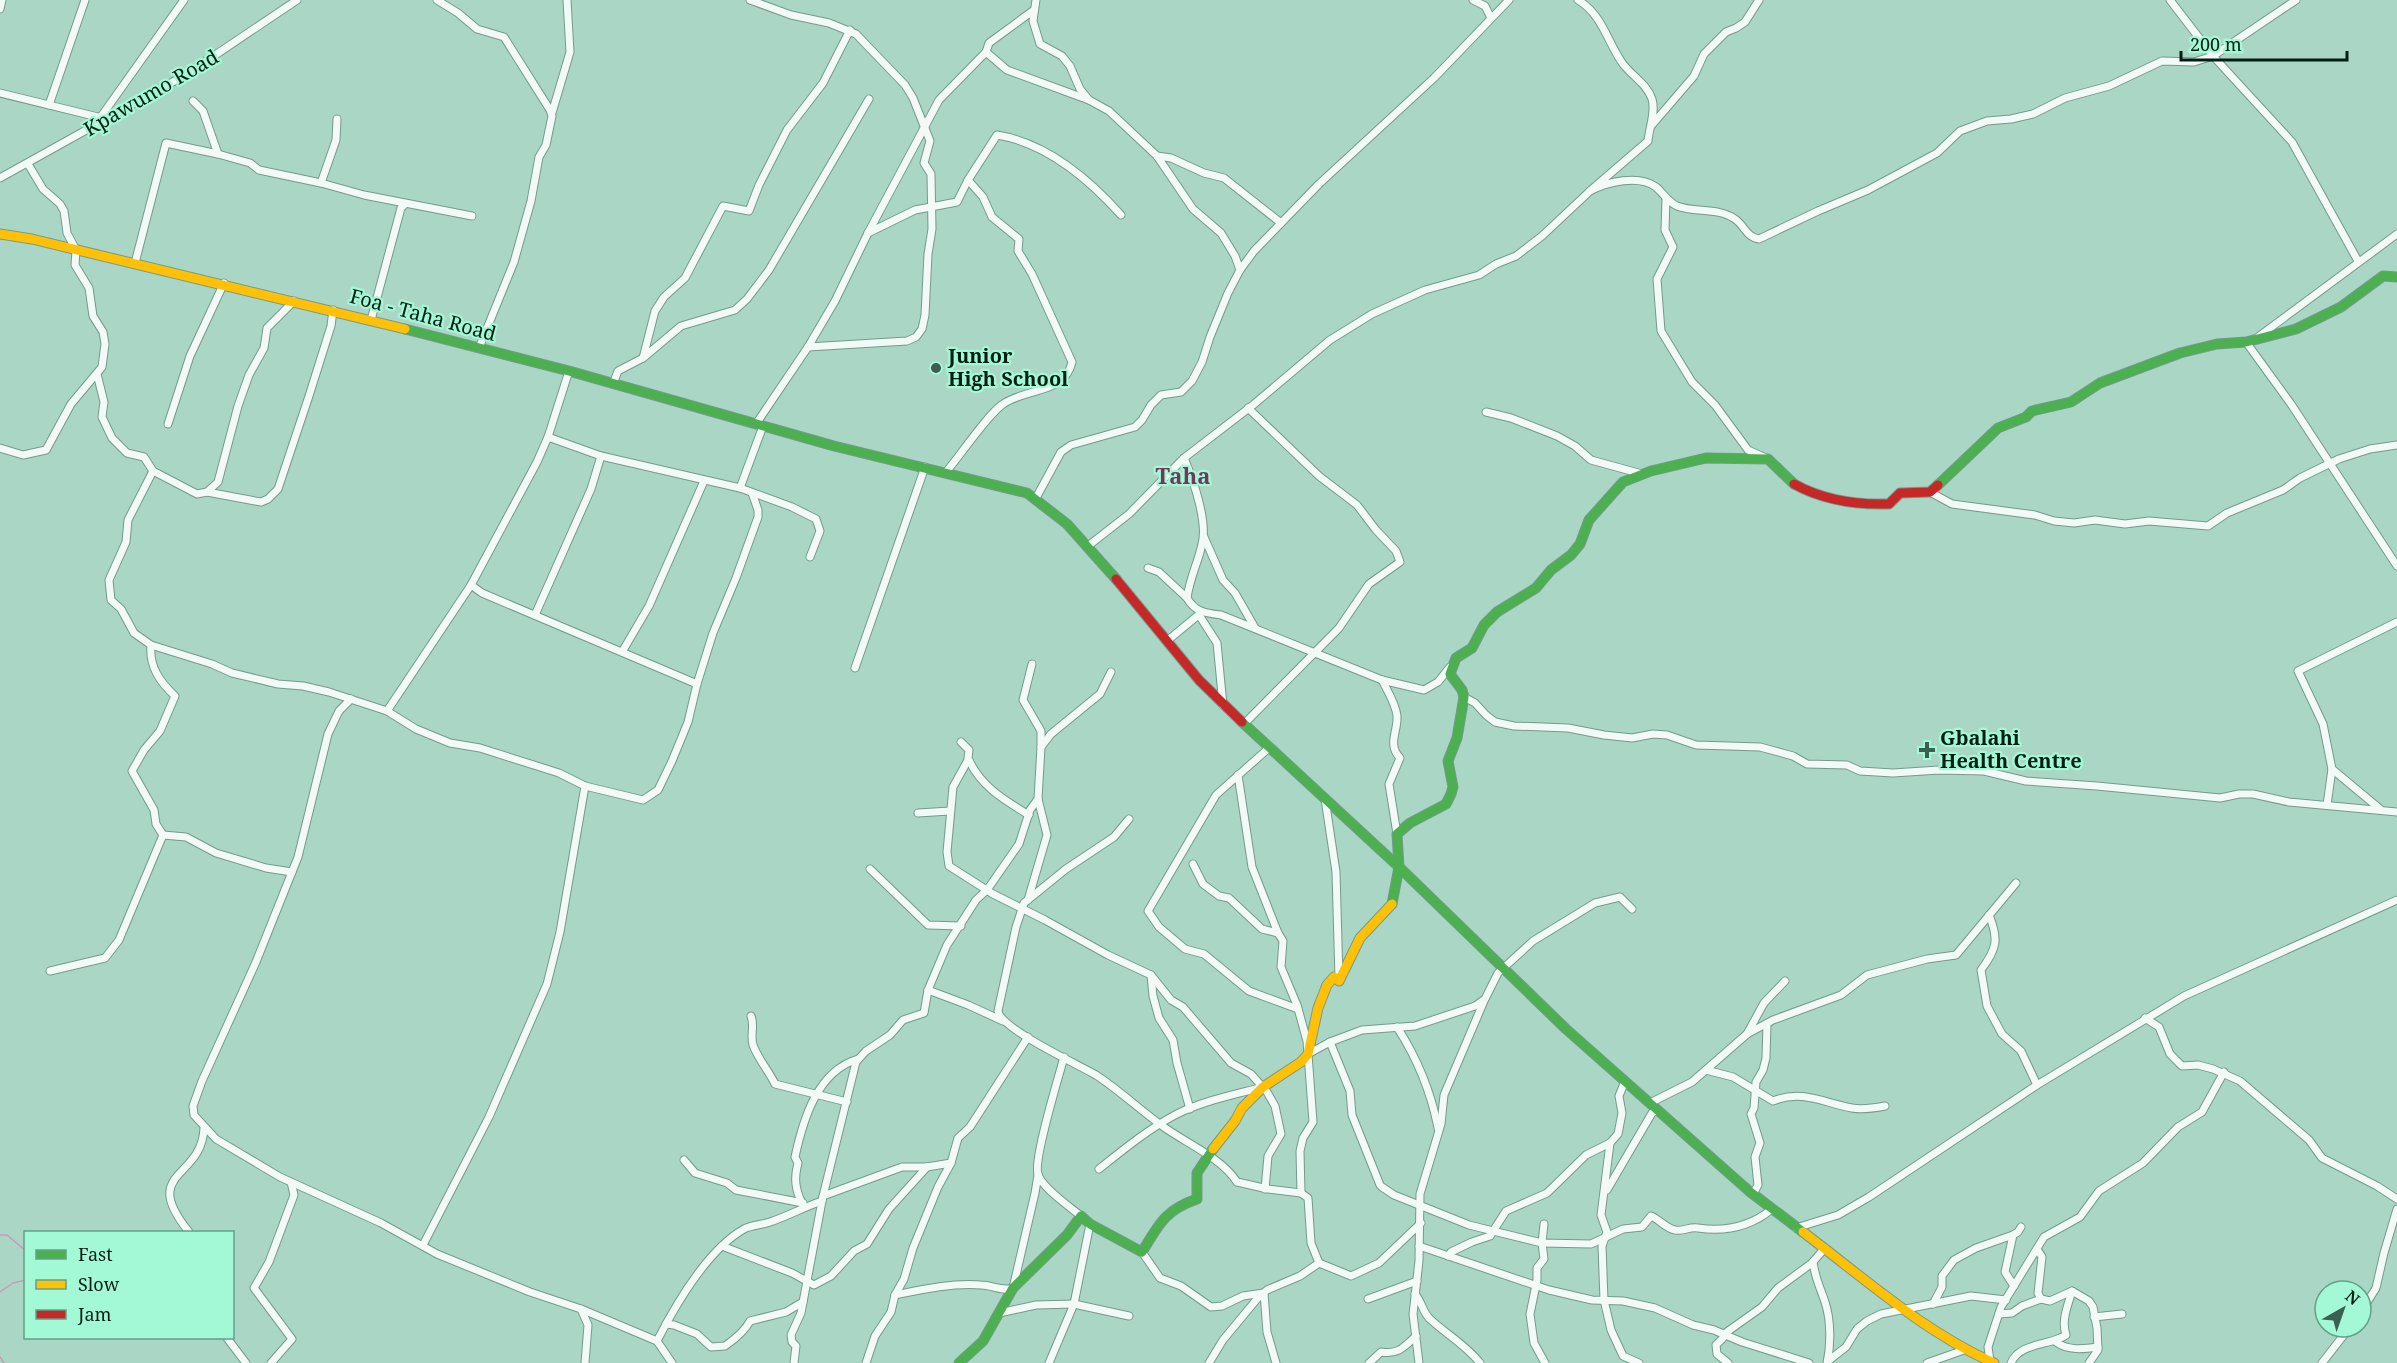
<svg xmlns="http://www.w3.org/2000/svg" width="2397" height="1363" font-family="'Noto Serif',serif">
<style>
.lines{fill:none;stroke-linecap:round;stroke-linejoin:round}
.stream{stroke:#ca99b6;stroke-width:1.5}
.street-casing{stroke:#759a8c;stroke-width:9}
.fast-casing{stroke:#759a8c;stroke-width:11}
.slow-casing{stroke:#759a8c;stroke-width:11}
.jam-casing{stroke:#759a8c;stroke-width:11}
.street{stroke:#f2f9f6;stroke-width:7}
.fast{stroke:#4caf50;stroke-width:9}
.slow{stroke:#ffc107;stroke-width:9}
.jam{stroke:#c62828;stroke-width:9}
.poi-dot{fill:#3b5f51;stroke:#a3f8d6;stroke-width:2}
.labels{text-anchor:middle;stroke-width:4.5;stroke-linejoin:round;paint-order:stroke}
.street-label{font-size:20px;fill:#001f13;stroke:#a3f8d6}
.poi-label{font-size:20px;font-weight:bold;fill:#001f13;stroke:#a3f8d6;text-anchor:start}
.quarter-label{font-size:22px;font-weight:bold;fill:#76365a;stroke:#a3f8d6}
</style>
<rect width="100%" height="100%" fill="#aad7c5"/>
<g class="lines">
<g class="stream">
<path d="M 0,1235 L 7,1235 L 26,1251"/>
<path d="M 0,1292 L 13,1283 L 26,1280"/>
<path d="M 0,1357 L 4,1363"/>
</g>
<defs>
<g id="street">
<path d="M 437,0 L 458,13 L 477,29 L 504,37 L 550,110 L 552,116 L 546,145 L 539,157 L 531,201 L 514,262 L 479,348"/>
<path d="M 750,0 L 791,15 L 829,23 L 856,34 L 905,85 L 913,98 L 930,141 L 924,163 L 931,174 L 932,229 L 928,254 L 925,315 L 922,329 L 916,337 L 907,341 L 808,347"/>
<path d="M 1036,0 L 1033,21 L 1040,44 L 1062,56 L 1070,66 L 1080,89 L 1089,100 L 1109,111 L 1157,156 L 1193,209 L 1221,233 L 1235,256 L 1240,270"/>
<path d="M 1473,0 L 1485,6 L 1491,18"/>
<path d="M 1578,0 C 1603,15 1607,42 1623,64 C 1632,76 1647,84 1652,99 C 1656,112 1649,128 1648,141 L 1590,191 C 1607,182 1639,174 1656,187 C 1663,193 1668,202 1677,206 C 1695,213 1718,207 1735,219 C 1745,226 1746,237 1759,239 L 1818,211 L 1868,190 L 1937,153 L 1960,131 L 1987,121 L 2011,119 L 2033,114 L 2065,98 L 2109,86 L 2162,61 L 2194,62 L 2213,56 L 2296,0"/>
<path d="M 2170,0 L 2213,56 L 2292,142 L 2358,261"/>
<path d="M 0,9 L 2,0"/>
<path d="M 986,52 L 1007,70 L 1089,100"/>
<path d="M 0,93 L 102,118"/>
<path d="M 193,101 L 203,111 L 218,154"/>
<path d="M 49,105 L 85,0"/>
<path d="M 552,113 L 570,52 L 567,0"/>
<path d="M 100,118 L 184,0"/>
<path d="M 1651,126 L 1694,76 L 1704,54 L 1726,32 L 1736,28 L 1745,22 L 1759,0"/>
<path d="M 1157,156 L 1171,158 L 1204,173 L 1224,178 L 1281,223"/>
<path d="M 0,178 L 187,74 L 297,0"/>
<path d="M 321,183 L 336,140 L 337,119"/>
<path d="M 1666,198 L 1665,230 L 1673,247 L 1657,279 L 1661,331 L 1692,382 L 1715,405 L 1748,450 L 1766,458"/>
<path d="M 868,233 L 915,210 L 957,202 L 968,180 L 997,135 C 1047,143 1088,178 1121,215"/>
<path d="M 135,263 L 166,143 L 218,154 L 250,163 L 259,170 L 321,183 L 364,195 L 472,216"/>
<path d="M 371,320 L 401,208 L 405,204"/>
<path d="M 2258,337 L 2397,234"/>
<path d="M 2246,342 L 2291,404 L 2397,566"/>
<path d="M 643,358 L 655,311 L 664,297 L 685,278 L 723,206 L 749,211 L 759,185 L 787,130 L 823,83 L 850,30"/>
<path d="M 97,374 L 104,402 L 102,417 L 112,438 L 127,453 L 144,457 L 153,471 L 197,494 L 207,492 L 261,502 L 268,499 L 278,489 L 309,396 L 331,326 L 333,310"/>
<path d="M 613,384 L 618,371 L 643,358 L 681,326 L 735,310 L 747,299 L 769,270 L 869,99"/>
<path d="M 1486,412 L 1511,418 L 1557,436 L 1575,446 L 1591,460 L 1642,474"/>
<path d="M 168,424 L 190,356 L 224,283"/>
<path d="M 756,424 L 808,347 L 835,301 L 868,233 L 939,100 L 986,52 L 989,43 L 1034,10"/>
<path d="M 548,437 L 601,456 L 740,488 L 763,426"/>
<path d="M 0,448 L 23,455 L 46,450 L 71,404 L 102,367 L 105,344 L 103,332 L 93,316 L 89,288 L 75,265 L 76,250 L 67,233 L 64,211 L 60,204 L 43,189 L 28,164"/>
<path d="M 1184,458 C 1193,479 1208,522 1202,544 C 1198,563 1190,577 1187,598 C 1195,612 1205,613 1221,615 L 1382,680 L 1424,690 L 1438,682 L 1450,667"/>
<path d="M 946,472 C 960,456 987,415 1003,404 C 1026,388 1065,394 1072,362 L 1032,274 L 1018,251 L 1019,239 L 992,217 L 983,197 L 968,180"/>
<path d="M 740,488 L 792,507 L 816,519 L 820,531 L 810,557"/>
<path d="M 207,492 L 218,482 L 238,406 L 249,375 L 264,348 L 267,328 L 294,301"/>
<path d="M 1930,492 L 1952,504 L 2035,515 L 2054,521 L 2074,523 L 2095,520 L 2125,524 L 2149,521 L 2208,526 L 2227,513 L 2283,490 L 2300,478 L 2339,459 L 2370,449 L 2397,445"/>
<path d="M 1036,498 L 1061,452 L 1071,445 L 1135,427 L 1142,420 L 1151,405 L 1161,395 L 1181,392 L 1192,381 L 1202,362 L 1210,337 L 1228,293 L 1240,270 L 1254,251 L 1319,184 L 1434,78 L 1509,0"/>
<path d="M 1204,537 L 1223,580 L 1235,593 L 1255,628"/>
<path d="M 1088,546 L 1129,514 L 1184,458 L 1253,405 L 1330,340 L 1372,314 L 1425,290 L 1479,275 L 1496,264 L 1516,256 L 1542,236 L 1590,191"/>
<path d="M 1148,568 L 1159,572 L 1187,598"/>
<path d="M 535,615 L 591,489 L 601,456"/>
<path d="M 1199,615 L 1217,643 L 1223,705"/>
<path d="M 1167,641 L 1202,612"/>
<path d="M 151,645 L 212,664 L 232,673 L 278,684 L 303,686 L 329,692 L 387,711 L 416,729 L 450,743 L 480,748 L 559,773 L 585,786 L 643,800 L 658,790 L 672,761 L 688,722 L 697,684 L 482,593 L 471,585"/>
<path d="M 622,652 L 649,606 L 704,481"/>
<path d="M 1032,664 L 1023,700 L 1041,731 L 1041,747"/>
<path d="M 855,668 L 925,467"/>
<path d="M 1382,680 C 1387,690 1396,704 1397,716 C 1398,732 1387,744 1400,758 L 1389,784 L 1397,834"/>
<path d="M 697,684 L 713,633 L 736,578 L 758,517 L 758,510 L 752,493"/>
<path d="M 1464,697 L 1475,703 L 1486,715 L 1495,722 L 1514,726 L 1568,728 L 1604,735 L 1632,738 L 1653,734 L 1667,735 L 1696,745 L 1760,747 L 1793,756 L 1807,764 L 1847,765 L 1860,771 L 1893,773 L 1939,770 L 1984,771 L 2026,781 L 2097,786 L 2220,798 L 2239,794 L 2253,794 L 2289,802 L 2397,812"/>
<path d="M 351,699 L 339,711 L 328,734 L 298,857 L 256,962 L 202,1081 L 193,1106 L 194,1115 L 216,1139 L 280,1177 L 381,1223 L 437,1254 L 530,1292 L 581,1309 L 588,1325 L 585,1363"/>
<path d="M 387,711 L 471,585 L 537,462 L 548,437 L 569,371"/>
<path d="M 1244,724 L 1339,628 L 1369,584 L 1400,562 L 1396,551 L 1376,530 L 1357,505 L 1319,476 L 1248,408"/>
<path d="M 961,742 L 969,750 L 968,758 C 980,786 1004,800 1029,815"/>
<path d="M 1270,747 L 1216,795 L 1148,911 L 1159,927 L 1185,949 L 1204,954 L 1249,991 L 1298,1009"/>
<path d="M 968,760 L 953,787 L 947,852 L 949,866 L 993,894 L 1045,920 L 1108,955 L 1151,975 L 1153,996 L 1159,1018 L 1173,1040 L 1177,1063 L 1190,1109"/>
<path d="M 1238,775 L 1252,867 L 1278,933 L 1283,941 L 1281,967 L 1297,1005 L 1307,1041 L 1313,1122 L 1303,1138 L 1300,1151 L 1301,1193"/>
<path d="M 1325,799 L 1336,872 L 1339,979"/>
<path d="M 2327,805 L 2332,769"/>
<path d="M 2380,809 L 2332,769 L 2323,724 L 2298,671 L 2397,622"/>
<path d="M 918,813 L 950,811"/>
<path d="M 1129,819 L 1114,837 L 1066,869 L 1024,903 L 1016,927 L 998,1011 C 1001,1029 1077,1064 1096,1075 C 1119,1090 1139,1109 1161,1125 C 1185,1143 1221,1157 1237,1182 L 1268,1189 L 1301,1193 L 1308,1198 L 1311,1243 L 1319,1263"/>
<path d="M 163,835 L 186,837 L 216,853 L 266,868 L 292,872"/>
<path d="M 1193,864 L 1203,884 L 1219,896 L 1229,898 L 1262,929 L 1278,933"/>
<path d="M 870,869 L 928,925 L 961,926"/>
<path d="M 1028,900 L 1047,835 L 1038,799 L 1041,747 L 1051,734 L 1100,694 L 1111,672"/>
<path d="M 1989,915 C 1999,939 1997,949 1981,970 L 1987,1006 L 2002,1034 L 2021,1051 L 2037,1085"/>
<path d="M 50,971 L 105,958 L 119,940 L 163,835 L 156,824 L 154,810 L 132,771 L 144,750 L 160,731 L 175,696 C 160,682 149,667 151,645 L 134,633 L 121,609 L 111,600 L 109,580 L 126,542 L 128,520 L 153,471"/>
<path d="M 1151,975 L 1171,1000 L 1183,1007 L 1231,1063 L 1251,1074 L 1267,1092 L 1275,1106 L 1281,1134 L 1268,1156 L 1265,1189"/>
<path d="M 928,990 L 968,1005 L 1003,1021"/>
<path d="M 751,1016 C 755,1026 750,1035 753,1045 C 758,1059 769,1071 775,1084 L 847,1102"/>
<path d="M 2145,1018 L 2159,1027 L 2170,1054 L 2182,1066 L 2198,1065 L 2213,1069 L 2240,1081 L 2309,1140 L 2322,1158 L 2377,1186 L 2397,1199"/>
<path d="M 1397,1027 C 1417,1058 1431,1092 1438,1128"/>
<path d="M 1747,1034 L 1764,1003 L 1785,981"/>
<path d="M 1330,1042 L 1350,1091 L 1352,1115 L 1380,1185"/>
<path d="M 1308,1054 L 1330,1042 L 1362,1030 L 1415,1026 L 1475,1006 L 1485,999 L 1498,973 L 1533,941 L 1595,903 L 1620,897 L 1632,909"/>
<path d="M 1064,1057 C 1059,1076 1033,1160 1038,1174 C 1041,1187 1070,1207 1081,1216"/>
<path d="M 1706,1070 L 1733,1077 L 1773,1101 C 1802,1089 1824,1103 1852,1108 C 1863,1110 1874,1108 1885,1106"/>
<path d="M 1650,1103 L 1692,1082 L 1747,1034 L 1773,1020 L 1841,995 L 1867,975 L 1927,959 L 1956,955 L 2016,883"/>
<path d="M 1610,1143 L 1601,1215 L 1607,1232 L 1602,1246 L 1604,1300 L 1611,1330 L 1623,1356 L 1639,1363"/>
<path d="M 684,1160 L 695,1173 L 727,1183 L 736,1190 L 803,1203"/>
<path d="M 1099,1169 C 1123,1150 1147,1130 1175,1115 C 1202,1101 1233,1095 1263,1087"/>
<path d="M 1382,1187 L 1394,1195 L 1469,1225 L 1542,1243 L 1591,1244 L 1623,1229 L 1642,1227 L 1651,1216 C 1659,1219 1665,1228 1675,1230 C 1683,1232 1690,1226 1698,1228 C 1725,1232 1750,1227 1772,1209"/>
<path d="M 1607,1190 L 1652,1113 L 1657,1110"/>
<path d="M 1753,1194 L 1758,1185 L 1755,1157 L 1760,1143 L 1751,1114 L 1754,1108 L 1756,1082 L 1763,1070 L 1766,1058 L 1767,1024"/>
<path d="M 823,1196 L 856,1062 L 866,1051 L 890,1035 L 903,1020 L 924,1013 L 928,990 L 947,945 L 976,900 L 987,890 L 1019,844 L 1030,810 L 1038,799"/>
<path d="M 802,1203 C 795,1189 794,1178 798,1163 L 795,1157 C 803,1120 817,1071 858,1059"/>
<path d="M 1544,1224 L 1542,1243 L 1544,1259 L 1537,1268 L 1537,1280 L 1530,1314 L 1534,1343 L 1545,1363"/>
<path d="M 1796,1228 L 1838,1215 L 1869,1197 L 2037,1085 L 2184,996 L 2397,900"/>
<path d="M 189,1232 C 139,1170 202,1180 204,1128"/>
<path d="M 2013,1235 L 2005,1272 L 2014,1286"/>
<path d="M 423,1245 L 489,1117 L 547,984 L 560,932 L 585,786"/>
<path d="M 722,1246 L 792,1273 L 814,1285 L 831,1276 L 854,1251 L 867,1244 L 889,1209 L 927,1167"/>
<path d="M 1419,1246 L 1549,1290 L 1592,1300 L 1623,1301 L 1655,1308 L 1693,1325 L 1714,1330 L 1742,1342 L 1809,1363"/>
<path d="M 2037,1249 L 2042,1257 L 2038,1293 L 2041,1299"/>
<path d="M 1142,1252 L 1160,1278 L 1181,1286 L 1211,1307 L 1222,1306 L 1243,1296 L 1264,1293 L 1267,1332 L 1276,1363"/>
<path d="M 1448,1256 L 1451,1252 L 1472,1242 L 1490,1236 L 1506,1211 L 1547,1193 L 1586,1155 L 1610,1143 L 1618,1134 L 1622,1113 L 1619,1096 L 1625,1081"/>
<path d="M 1813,1262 C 1815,1278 1820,1287 1825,1302 C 1831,1320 1831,1345 1827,1363"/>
<path d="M 1415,1294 C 1422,1302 1423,1313 1430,1319 C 1446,1334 1466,1345 1480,1363"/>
<path d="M 895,1295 C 924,1289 951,1283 981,1285 C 992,1285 1002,1292 1013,1288 L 1035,1193 L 1038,1175"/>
<path d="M 1368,1299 L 1417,1281"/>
<path d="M 1933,1304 L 1942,1287 L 1942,1276 L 1954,1260 L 1976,1248 L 2013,1235 L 2018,1232 L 2021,1227"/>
<path d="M 581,1309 L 657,1341 L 672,1363"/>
<path d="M 2361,1312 L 2376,1288 L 2384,1253 L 2397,1209"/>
<path d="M 999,1313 L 1036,1305 L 1074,1304 L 1129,1316"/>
<path d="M 1999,1314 L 2012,1313 L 2022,1306 L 2041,1299 L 2050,1301 L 2072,1291 L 2089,1301 L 2093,1307 L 2097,1328 L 2098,1350 L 2089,1363"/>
<path d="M 2094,1317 L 2122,1314"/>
<path d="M 666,1324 L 674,1325 L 697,1334 L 711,1347 L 725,1346 C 735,1339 745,1331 750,1321 L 786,1312 L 803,1302"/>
<path d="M 227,1338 L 246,1363"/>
<path d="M 657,1341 C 676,1304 707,1250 744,1229 C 751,1225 762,1225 770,1222 C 788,1216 804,1207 822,1201 L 823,1196 L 902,1167 L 927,1167 L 951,1163 L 958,1138 L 970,1127 L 1028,1037"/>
<path d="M 2056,1342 C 2068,1351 2084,1349 2098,1347"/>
<path d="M 1828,1361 L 1846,1347 L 1857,1329 L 1867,1321 L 1881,1314 L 1971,1296 L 2006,1300"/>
<path d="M 1990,1361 L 1988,1347 L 2001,1307 L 2044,1237 L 2080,1217 L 2099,1191 L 2143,1163 L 2178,1127 L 2202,1112 L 2224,1072"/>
<path d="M 271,1363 L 292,1339 L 254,1288 L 269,1262 L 294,1195 L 291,1182"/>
<path d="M 794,1363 L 796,1346 L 792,1342 L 791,1335 L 801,1313 L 822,1201"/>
<path d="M 866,1363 L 875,1336 L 891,1312 L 895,1295 L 904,1279 L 913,1248 L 938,1187 L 951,1163"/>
<path d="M 1049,1363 L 1074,1304 L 1090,1224"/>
<path d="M 1209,1363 L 1223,1340 L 1257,1299 L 1267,1290 L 1300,1276 L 1319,1263 L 1351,1276 L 1379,1263 L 1421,1223"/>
<path d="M 1369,1363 L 1381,1352 C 1398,1355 1404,1347 1416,1336"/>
<path d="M 1419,1363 L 1413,1314 L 1419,1261 L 1420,1194 L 1441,1124 L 1444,1095 L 1484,1001"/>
<path d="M 1728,1363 L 1717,1354 L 1716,1345 L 1723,1338 L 1724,1334 L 1762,1307 L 1778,1288 L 1812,1263 L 1824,1249"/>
<path d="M 1927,1363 L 1964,1350"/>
<path d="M 2011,1363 C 2020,1342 2050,1346 2066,1335 C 2061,1320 2068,1305 2072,1291"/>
<path d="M 2322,1363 L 2350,1327"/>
</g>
<g id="fast">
<path d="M 405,329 L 569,371 L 834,446 L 1027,493 L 1067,524 L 1116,579"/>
<path d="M 1938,485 L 1998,428 L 2026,417 L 2032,411 L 2071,402 L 2100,383 L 2180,353 L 2217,344 L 2246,342 L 2296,329 L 2341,307 L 2383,276 L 2397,277"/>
<path d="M 1242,722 L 1399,867 L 1566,1029 L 1749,1191 L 1803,1232"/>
<path d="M 1392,904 L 1399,867 L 1397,834 L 1410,823 L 1446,804 L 1451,794 L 1453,787 L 1448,761 L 1457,738 L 1464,697 L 1462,690 L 1450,674 L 1456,658 L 1472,648 L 1484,625 L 1497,612 L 1536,588 L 1551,570 L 1571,555 L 1580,544 L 1589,520 L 1623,482 L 1651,471 L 1706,458 L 1768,459 L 1794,484"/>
<path d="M 959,1363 L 983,1341 L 1013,1288 L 1067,1235 L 1081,1216 L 1090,1224 L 1142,1252 C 1159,1224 1165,1210 1197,1199 L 1197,1173 L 1213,1149"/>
</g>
<g id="slow">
<path d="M 0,234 L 32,239 L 405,329"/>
<path d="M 1213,1149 L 1235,1121 L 1242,1108 L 1263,1087 L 1301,1062 L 1308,1054 L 1318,1008 L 1327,985 L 1334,977 L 1339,981 L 1360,938 L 1392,904"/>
<path d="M 1803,1232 C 1864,1278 1924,1332 1994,1363"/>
</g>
<g id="jam">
<path d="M 1794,484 C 1823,500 1856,505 1889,504 L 1900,493 L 1930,492 L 1938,485"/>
<path d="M 1116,579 L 1199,680 L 1242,722"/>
</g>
</defs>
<use href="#street" class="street-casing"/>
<use href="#fast" class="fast-casing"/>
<use href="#slow" class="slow-casing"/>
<use href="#jam" class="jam-casing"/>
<use href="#street" class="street"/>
<use href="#fast" class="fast"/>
<use href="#slow" class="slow"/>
<use href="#jam" class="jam"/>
</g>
<g class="poi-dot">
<circle cx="936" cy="368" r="6"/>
<path d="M1924 741h6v6h6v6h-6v6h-6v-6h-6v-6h6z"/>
</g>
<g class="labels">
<g class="street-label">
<text transform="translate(151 93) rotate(-30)" y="7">Kpawumo Road</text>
<text transform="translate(423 315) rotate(15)" y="7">Foa - Taha Road</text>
</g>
<g class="poi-label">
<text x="948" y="363">Junior<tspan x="948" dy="23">High School</tspan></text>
<text x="1940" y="745">Gbalahi<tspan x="1940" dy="23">Health Centre</tspan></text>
</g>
<g class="quarter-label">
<text x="1183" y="484">Taha</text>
</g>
</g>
<rect x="24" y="1231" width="210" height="108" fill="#a3f8d6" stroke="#62a188" stroke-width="1.5"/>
<rect x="36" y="1250" width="30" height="9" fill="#4caf50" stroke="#62a188" stroke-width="1.5"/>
<text x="78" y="1261" font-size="18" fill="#001f13">Fast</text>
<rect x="36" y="1280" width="30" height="9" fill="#ffc107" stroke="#62a188" stroke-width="1.5"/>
<text x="78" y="1291" font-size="18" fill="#001f13">Slow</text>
<rect x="36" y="1310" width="30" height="9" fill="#c62828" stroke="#62a188" stroke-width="1.5"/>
<text x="78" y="1321" font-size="18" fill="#001f13">Jam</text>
<g transform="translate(2343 1309) rotate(40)"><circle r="28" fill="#a3f8d6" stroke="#62a188" stroke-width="1.5"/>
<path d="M0-4.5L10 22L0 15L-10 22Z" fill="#3b5f51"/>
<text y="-9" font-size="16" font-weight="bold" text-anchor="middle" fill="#001f13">N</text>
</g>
<path d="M2181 51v9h166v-9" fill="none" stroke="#001f13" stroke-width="3"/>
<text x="2190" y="51" font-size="18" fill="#001f13" stroke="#a3f8d6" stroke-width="4.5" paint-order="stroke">200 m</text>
</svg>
